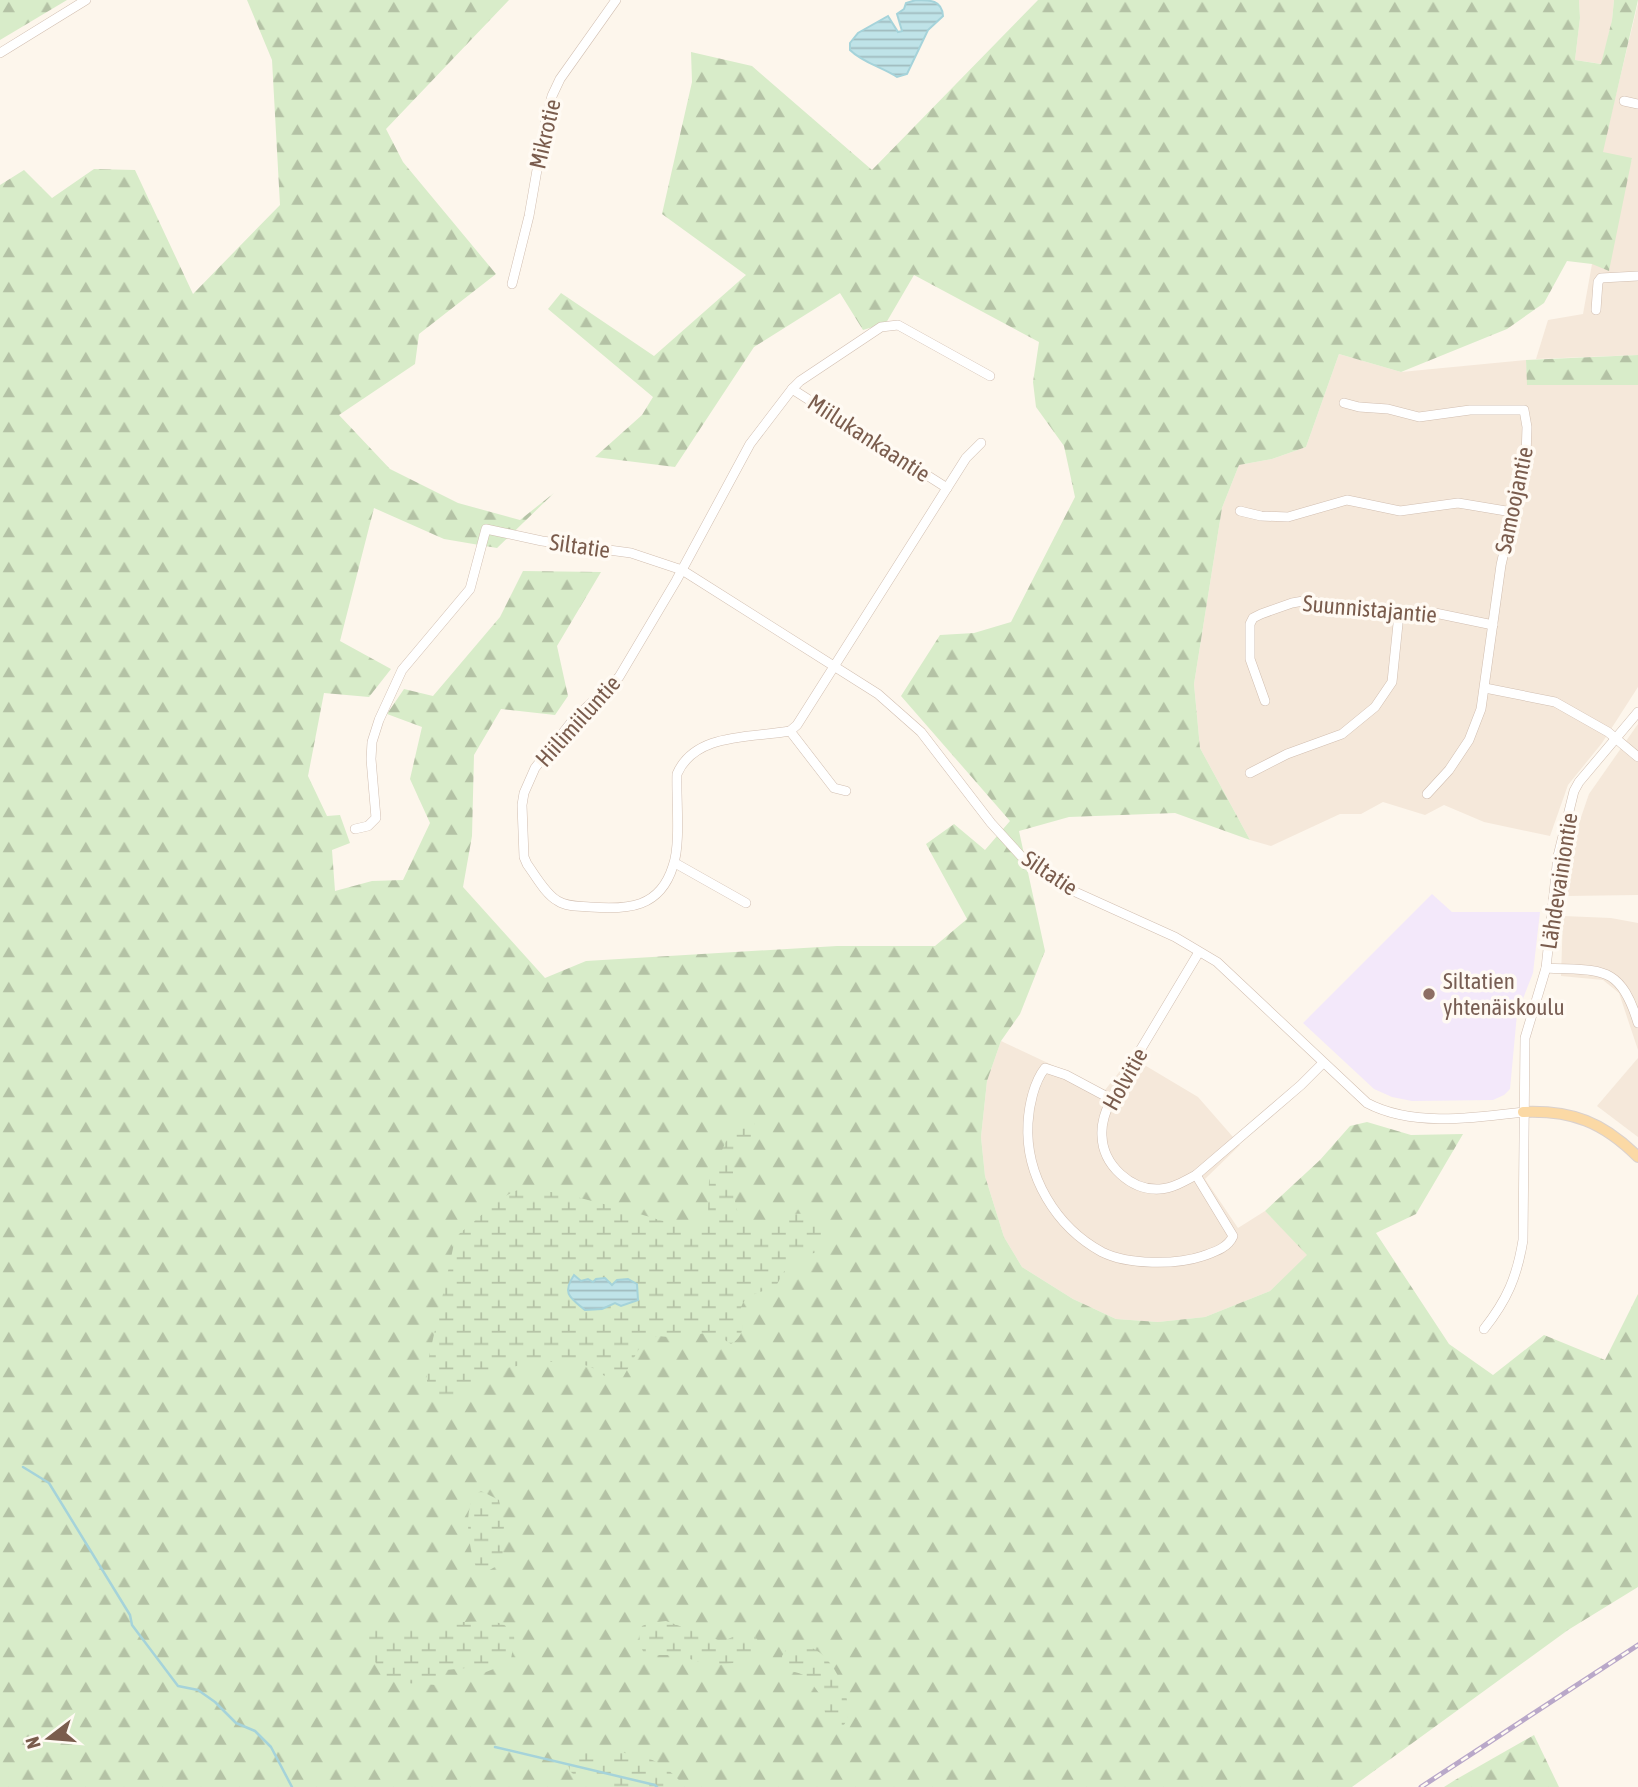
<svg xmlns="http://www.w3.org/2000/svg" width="1638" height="1787" font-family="'Asap Condensed',sans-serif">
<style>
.residential{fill:#f5e8da}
.education{fill:#f3e8fa}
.forest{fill:url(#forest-firs)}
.wetland{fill:url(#wetland-marsh);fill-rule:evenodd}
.water{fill:url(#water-rules);stroke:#a5d3da;stroke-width:2}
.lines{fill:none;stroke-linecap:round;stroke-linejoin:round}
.stream{stroke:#a5d3da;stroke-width:2.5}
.minor-casing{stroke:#d1beb0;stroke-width:10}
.major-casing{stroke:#dad1cd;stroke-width:12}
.minor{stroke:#fff;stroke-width:9}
.major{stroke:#fbd9a5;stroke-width:10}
.rail-casing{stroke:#b9a8c9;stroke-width:5}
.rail{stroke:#fffaf3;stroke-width:2.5;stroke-dasharray:8;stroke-linecap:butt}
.education-dot{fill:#8d6e63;stroke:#fffaf3;stroke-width:2.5}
.labels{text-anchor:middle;stroke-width:7;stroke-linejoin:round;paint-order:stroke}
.street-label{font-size:23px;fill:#7a5c4d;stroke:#fffaf3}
.education-label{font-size:23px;fill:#785e54;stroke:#fffaf3;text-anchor:start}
</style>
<defs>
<pattern id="forest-firs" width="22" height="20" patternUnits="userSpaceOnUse" patternTransform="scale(1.75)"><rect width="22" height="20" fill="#d8ecc9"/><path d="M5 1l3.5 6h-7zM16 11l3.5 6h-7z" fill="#b4c2a5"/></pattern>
<pattern id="wetland-marsh" width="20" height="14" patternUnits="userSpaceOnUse" patternTransform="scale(1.75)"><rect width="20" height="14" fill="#d8ecc9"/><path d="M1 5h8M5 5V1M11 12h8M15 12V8" fill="none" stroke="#b4c2a5"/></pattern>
<pattern id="water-rules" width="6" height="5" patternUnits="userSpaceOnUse" patternTransform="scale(1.75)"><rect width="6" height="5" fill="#bfe3e8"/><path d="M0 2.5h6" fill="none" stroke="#a0bbbe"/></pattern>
</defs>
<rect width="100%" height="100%" fill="#fdf6ec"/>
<g class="residential">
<path d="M 1579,0 L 1614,0 L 1612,20 L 1602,64 L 1575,60 L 1580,18 Z"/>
<path d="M 1638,3 L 1638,355 L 1536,359 L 1548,320 L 1583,314 L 1592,264 L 1632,159 L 1602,153 Z"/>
<path d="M 1339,354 L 1401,372 L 1526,360 L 1528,385 L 1638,385 L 1638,687 L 1602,743 L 1568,785 L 1550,836 L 1484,822 L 1444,805 L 1425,815 L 1383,802 L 1361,814 L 1340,814 L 1271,846 L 1250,840 L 1200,748 L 1194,684 L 1222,508 L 1239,465 L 1272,459 L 1306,447 Z"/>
<path d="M 1638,724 L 1638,895 L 1566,896 L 1569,852 L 1589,794 Z"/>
<path d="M 1563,916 L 1611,918 L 1638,923 L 1638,1050 L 1619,993 L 1603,980 L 1561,976 Z"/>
<path d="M 1001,1041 L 1105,1090 L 1131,1057 L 1198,1097 L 1240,1145 L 1205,1179 L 1238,1228 L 1265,1211 L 1308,1255 L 1270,1291 L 1205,1317 L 1158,1322 L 1116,1319 L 1073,1299 L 1022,1267 L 1004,1237 L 985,1176 L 981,1137 L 987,1081 Z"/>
<path d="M 1638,1058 L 1638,1137 L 1597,1106 Z"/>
</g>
<path class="education" d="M 1432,894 L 1452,912 L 1540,912 L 1533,973 L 1517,1014 L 1510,1089 L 1504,1095 L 1493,1100 L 1412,1101 L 1392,1097 L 1374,1089 L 1303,1023 Z"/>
<g class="forest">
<path d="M 0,0 L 67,0 L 0,40 Z"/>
<path d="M 247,0 L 509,0 L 386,129 L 403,162 L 496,274 L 419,334 L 415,364 L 339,415 L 390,469 L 458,503 L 520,520 L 554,493 L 497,548 L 444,539 L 374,508 L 340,641 L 391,669 L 369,697 L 324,693 L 308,776 L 327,816 L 340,815 L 350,843 L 332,850 L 335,891 L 372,881 L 403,880 L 430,823 L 410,779 L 422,727 L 387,714 L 404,689 L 433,696 L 500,617 L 523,571 L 601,572 L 557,646 L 568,696 L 555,715 L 501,709 L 474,755 L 472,836 L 463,887 L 545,978 L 586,961 L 837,946 L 935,946 L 967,919 L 926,844 L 954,824 L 985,850 L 1010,821 L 901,696 L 940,635 L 974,633 L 1011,622 L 1075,497 L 1064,446 L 1036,407 L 1033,382 L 1039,342 L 914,275 L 886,323 L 863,330 L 840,293 L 754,347 L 675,467 L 595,457 L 642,415 L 653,397 L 548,309 L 561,293 L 654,356 L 746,275 L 662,214 L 692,82 L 691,52 L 752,66 L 872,170 L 1038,0 L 1579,0 L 1580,18 L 1575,60 L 1601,64 L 1612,20 L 1614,0 L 1638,0 L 1603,152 L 1632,158 L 1609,271 L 1592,264 L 1567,261 L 1544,303 L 1507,329 L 1401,372 L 1339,354 L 1306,447 L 1272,459 L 1239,465 L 1222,508 L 1194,684 L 1200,748 L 1250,840 L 1175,813 L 1069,817 L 1019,831 L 1045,951 L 1020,1014 L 1001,1041 L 987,1081 L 981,1137 L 985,1176 L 1004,1237 L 1022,1267 L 1073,1299 L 1116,1319 L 1158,1322 L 1205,1317 L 1270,1291 L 1307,1255 L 1265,1211 L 1320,1160 L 1350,1126 L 1367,1122 L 1411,1135 L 1463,1134 L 1416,1214 L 1376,1233 L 1449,1344 L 1493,1375 L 1544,1335 L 1605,1360 L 1638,1294 L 1638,1587 L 1568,1630 L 1352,1787 L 0,1787 L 0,185 L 24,170 L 52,198 L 94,169 L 135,170 L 193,294 L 280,205 L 272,60 Z"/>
<path d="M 1638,355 L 1638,385 L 1527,385 L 1526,360 Z"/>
<path d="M 1534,1735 L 1559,1787 L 1444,1787 L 1455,1780 Z"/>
</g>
<g class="wetland">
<path d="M 746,1119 L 754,1123 L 756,1134 C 749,1139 739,1144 734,1151 C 730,1157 732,1165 733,1172 C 734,1199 733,1225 763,1235 C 786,1222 780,1210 813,1215 C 824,1227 827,1233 822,1249 L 787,1266 L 775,1288 C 712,1301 762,1325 731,1344 L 717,1335 L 705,1333 L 680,1338 L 657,1336 L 640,1347 L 622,1379 C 601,1380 603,1371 588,1366 C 562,1358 532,1363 506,1368 C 498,1370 488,1372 480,1376 C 468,1383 456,1406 439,1399 C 426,1394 426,1378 427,1366 L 454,1244 L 459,1234 C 473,1223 500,1197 515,1191 C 540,1182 653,1218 683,1227 L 695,1226 L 705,1220 L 708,1215 L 709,1181 L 731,1129 L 735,1123 ZM 628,1279 L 637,1284 C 617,1303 615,1304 589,1310 L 570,1282 L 607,1282 L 612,1285 Z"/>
<path d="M 481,1491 L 499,1500 L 504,1524 L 502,1563 L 486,1572 L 477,1569 C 469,1552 460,1501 481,1491 Z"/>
<path d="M 666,1621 L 718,1640 L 726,1640 L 745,1631 L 755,1636 L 760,1644 L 754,1660 L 713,1666 L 677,1655 L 651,1655 L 644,1653 C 639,1644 638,1636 642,1626 L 649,1623 Z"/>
<path d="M 460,1622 C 476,1622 508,1616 514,1636 C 515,1642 512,1652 511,1659 L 501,1666 L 481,1674 L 466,1668 L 446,1670 L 437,1685 L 405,1683 L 382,1676 L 364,1638 L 372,1629 L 421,1627 L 427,1631 C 437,1624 450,1630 460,1622 Z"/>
<path d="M 798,1646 C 803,1647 810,1647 814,1649 C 834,1658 858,1706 844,1725 L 834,1727 C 823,1718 826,1709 821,1697 C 819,1692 814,1687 812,1683 C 802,1669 793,1675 783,1667 L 782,1656 L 788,1647 Z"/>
<path d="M 583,1750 C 629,1754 653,1748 685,1787 L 603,1787 L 592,1777 L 574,1775 L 570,1771 L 567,1761 L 572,1754 Z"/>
</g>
<g class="water">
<path d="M 916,0 C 930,0 942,0 943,16 L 928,30 L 907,74 L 897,77 C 882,67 863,63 850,50 L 850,43 L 858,33 L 888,16 L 898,32 L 902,31 L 897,14 L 904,9 L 906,3 Z"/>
<path d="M 574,1275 L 581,1281 L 588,1279 L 593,1282 L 596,1279 L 605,1278 L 612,1285 L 617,1280 L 628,1279 L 637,1284 L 638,1300 L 621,1306 L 615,1303 L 602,1309 L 585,1310 C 569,1297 562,1293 574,1275 Z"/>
</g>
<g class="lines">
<g class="stream">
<path d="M 23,1467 L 49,1483 L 130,1615 L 132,1625 L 178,1686 L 198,1690 L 215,1702 L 236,1723 L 255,1731 L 271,1747 L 292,1787"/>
<path d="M 495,1747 L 655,1785 L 657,1787"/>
</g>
<defs>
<g id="minor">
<path d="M 0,53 L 86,0"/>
<path d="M 1624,101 L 1638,104"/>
<path d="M 512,284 L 529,216 L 546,118 L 552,96 L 560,79 L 616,0"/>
<path d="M 1596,310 L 1598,282 L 1601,278 L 1638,276"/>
<path d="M 792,389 L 947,488 L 797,725 L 790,731 C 752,738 695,732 677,774 C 676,799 681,844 673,866 C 660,908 628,910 590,907 C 580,906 567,907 558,901 C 546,895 535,875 527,864 L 524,857 L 522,805 L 524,793 L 535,768 L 573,720 L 619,677 L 676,581 L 750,444 Z"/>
<path d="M 792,389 L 800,381 L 881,327 L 898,325 L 990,376"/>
<path d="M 1344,403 L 1359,407 L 1388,409 L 1419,417 L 1470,410 L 1524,410 L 1527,427 L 1526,457 L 1501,565 L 1481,709 L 1469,740 L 1449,770 L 1427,794"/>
<path d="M 947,488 L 966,458 L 981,443"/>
<path d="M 1240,511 L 1261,516 L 1288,517 L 1347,500 L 1400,511 L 1458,503 L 1512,512"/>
<path d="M 1485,688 L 1555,702 L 1608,732 L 1638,757"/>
<path d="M 1265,701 L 1250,659 L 1250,624 L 1253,618 L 1261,614 L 1292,603 L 1309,600 L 1362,613 L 1435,613 L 1493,625"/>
<path d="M 790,731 L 834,788 L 846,791"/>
<path d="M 1250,773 L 1287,754 L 1342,734 L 1375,707 L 1392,682 L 1399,614"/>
<path d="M 355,829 L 368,826 L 376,818 L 371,759 L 372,742 L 379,720 L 402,670 L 470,589 L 486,529 L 542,541 L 631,553 L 682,570 L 878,694 L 921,732 L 991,823 L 1021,856 L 1060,885 L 1175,937 L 1217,962 L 1367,1103 C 1412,1127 1473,1118 1523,1112"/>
<path d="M 675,863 L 746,903"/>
<path d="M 1199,952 L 1111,1099 C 1106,1111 1101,1122 1102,1136 C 1103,1165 1131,1191 1160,1189 C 1173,1188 1185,1181 1196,1175 L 1301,1085 L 1323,1063"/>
<path d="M 1546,968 C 1600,971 1620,963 1638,1023"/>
<path d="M 1111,1099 L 1066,1075 L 1045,1068 C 1034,1082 1029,1105 1028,1123 C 1025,1176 1056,1227 1102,1252 C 1128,1265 1176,1265 1203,1256 C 1214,1252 1228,1248 1233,1236 L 1196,1175"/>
<path d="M 1484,1329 C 1507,1300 1517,1277 1523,1240 L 1525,1038 L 1546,968 L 1558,856 L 1574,791 L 1579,782 L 1638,712"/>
</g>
<path id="major" d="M 1523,1112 C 1572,1110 1603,1122 1638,1157"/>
</defs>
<use href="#minor" class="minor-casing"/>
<use href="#major" class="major-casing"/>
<use href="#minor" class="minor"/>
<use href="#major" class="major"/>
<defs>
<path id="rail" d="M 1421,1787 L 1638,1645"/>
</defs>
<use href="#rail" class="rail-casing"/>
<use href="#rail" class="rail"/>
</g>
<circle class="education-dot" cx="1429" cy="994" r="7"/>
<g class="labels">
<g class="street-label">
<text transform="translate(545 134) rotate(-77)" y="8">Mikrotie</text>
<text transform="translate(869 438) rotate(33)" y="8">Miilukankaantie</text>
<text transform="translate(1514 500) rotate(-78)" y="8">Samoojantie</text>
<text transform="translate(580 546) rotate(8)" y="8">Siltatie</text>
<text transform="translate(1370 609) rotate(5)" y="8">Suunnistajantie</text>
<text transform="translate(578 721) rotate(-48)" y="8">Hiilimiiluntie</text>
<text transform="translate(1050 873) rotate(34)" y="8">Siltatie</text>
<text transform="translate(1559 881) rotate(-81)" y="8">Lähdevainiontie</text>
<text transform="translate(1125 1079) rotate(-61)" y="8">Holvitie</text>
</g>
<g class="education-label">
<text x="1443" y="989">Siltatien<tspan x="1443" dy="26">yhtenäiskoulu</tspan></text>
</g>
</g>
<g transform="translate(49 1738) rotate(254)" stroke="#fffaf3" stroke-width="5" paint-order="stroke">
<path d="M0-5L12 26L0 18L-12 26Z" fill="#7a5c4d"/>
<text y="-10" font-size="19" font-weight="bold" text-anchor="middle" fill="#7a5c4d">N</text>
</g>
</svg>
